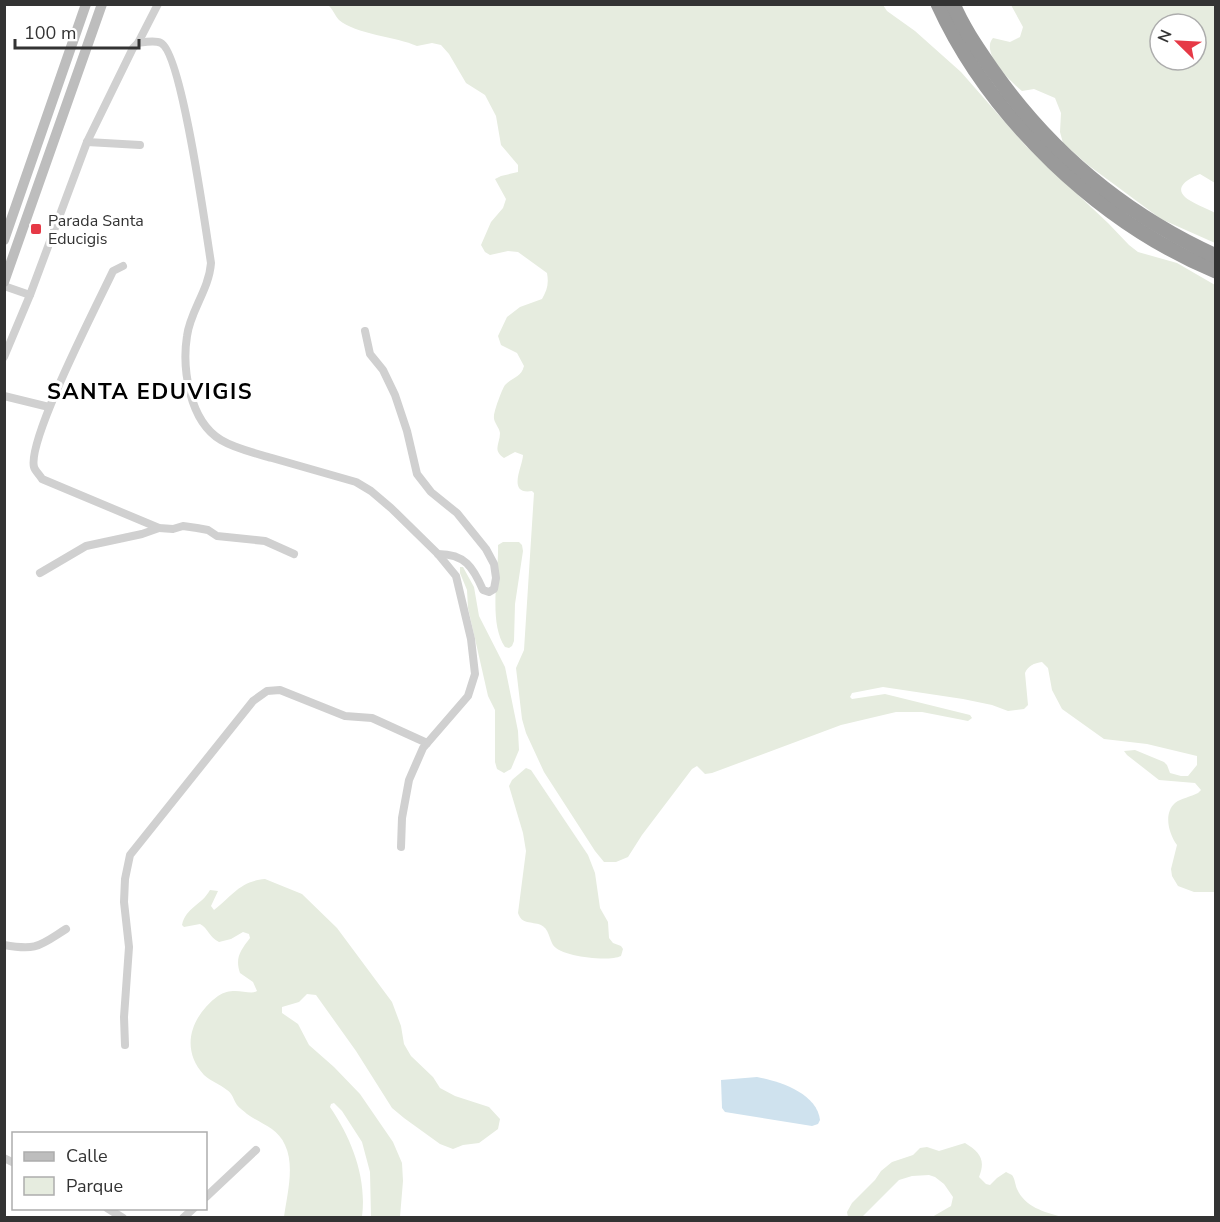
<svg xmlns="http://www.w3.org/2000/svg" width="1220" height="1222" font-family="'Nunito Sans',sans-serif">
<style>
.green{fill:#e6ecdf;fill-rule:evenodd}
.water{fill:#cfe2ee}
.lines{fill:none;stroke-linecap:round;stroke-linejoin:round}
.street{stroke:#d0d0d0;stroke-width:8}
.secondary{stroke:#bdbdbd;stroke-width:10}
.highway{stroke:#9a9a9a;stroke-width:15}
.poi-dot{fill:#e63946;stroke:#fff;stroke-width:2}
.labels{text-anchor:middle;stroke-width:6;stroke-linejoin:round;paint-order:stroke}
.poi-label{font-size:16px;fill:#333;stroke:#fff;text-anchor:start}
.district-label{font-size:22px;font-weight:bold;letter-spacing:1.5px;fill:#000;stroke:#fff}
</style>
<rect width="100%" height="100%" fill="#fff"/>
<g class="green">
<path d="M 328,5 L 883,5 L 887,11 L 915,31 L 961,72 L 1026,146 L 1108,223 L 1129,245 L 1138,252 L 1177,263 L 1215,285 L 1215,892 L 1194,892 L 1178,886 L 1172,876 L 1171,869 L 1177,845 C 1169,834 1163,814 1175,803 C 1181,798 1191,797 1198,793 L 1201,790 L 1195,783 L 1159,780 L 1127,755 L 1124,751 L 1135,750 L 1164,762 L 1167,765 L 1170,773 L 1181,776 L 1188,776 L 1197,765 L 1197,756 L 1147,744 L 1104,739 L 1062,709 L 1052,690 L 1048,668 L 1042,662 C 1034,663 1028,666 1025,673 L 1028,705 L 1024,709 L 1008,711 L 992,705 L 963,699 L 883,687 L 852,693 L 850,697 L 852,699 L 885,694 L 970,715 L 972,718 L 968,721 L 922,712 L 896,712 L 841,725 L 712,773 L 705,774 L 697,766 L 692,769 L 642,835 L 628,857 L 616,862 L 604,862 L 595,851 L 544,772 L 526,733 L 522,719 L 516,668 L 524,650 L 534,493 L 532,491 C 506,495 523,466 523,455 L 515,452 L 504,458 C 492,450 500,444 500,433 C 499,427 493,422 494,416 C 494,411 502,389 505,385 C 512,377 521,378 524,366 L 517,353 L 501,345 L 498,336 L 507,317 L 520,307 L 542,299 C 547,290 549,284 547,273 L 518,252 L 508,251 L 490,255 L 485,252 L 481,245 L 491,222 L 503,208 L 506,199 L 495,179 L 501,176 L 518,172 L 518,165 L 501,145 L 496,116 L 485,95 L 466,83 L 449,54 L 441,45 L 432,43 L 417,46 C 397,37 355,34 339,20 C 335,16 333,9 328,5 Z"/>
<path d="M 1011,5 L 1215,5 L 1215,183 L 1200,174 C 1192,177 1173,186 1185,197 C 1190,202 1208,209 1215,213 L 1215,243 L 1161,219 L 1088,165 L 1063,143 L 1060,132 L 1061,113 L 1055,98 L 1034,89 L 1022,91 C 1010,81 980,52 993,38 L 1010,42 L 1020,37 L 1023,27 ZM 1160,24 L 1196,24 L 1196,60 L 1160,60 Z"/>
<path d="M 503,542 L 519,542 L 522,545 L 523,551 L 515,604 L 514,641 L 512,646 L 509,648 L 505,647 C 488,622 499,575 498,545 Z"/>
<path d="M 460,567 L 463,567 L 474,587 L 479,616 L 505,667 L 518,731 L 519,750 L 511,769 L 504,773 L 497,769 L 495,762 L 495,710 L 488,696 L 468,608 L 467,590 L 460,573 Z"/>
<path d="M 526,768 L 531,770 L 588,855 L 595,873 L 600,908 L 608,922 L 609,938 L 613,943 L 621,946 L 623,949 L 621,956 C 609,962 561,957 553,945 C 549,938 549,929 541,925 C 531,921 522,925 518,913 L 526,851 L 523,833 L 509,786 L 512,780 Z"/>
<path d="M 265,879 L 302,894 L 337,928 L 392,1002 L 401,1026 L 404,1044 L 411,1056 L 433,1077 L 440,1088 L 455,1096 L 489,1107 L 500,1119 L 498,1129 L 479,1143 L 463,1145 L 453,1149 L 440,1144 L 404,1118 L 392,1108 L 356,1051 L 316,995 L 307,994 L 299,1002 L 282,1007 L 282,1013 L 298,1024 L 309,1045 L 334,1067 L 360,1094 L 393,1142 L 402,1163 L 403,1181 L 400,1217 L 371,1217 L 370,1172 L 362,1142 L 342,1111 L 334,1103 L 331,1104 L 330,1107 C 352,1139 367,1178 362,1217 L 284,1217 C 287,1195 295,1166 285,1145 C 278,1128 261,1124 247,1114 C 244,1111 239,1108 237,1105 C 233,1099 233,1094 227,1090 C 220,1084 210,1081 204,1075 C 179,1048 192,1015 218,996 C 234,985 249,996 257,991 L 253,982 L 240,973 C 235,958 240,951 250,938 L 249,934 L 243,932 L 231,939 L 219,942 C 209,937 208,928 200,924 L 184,927 L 182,925 C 186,907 201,906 210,890 L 218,891 L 211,906 L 214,910 C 232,896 240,881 265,879 Z"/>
<path d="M 965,1143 C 980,1152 986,1160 979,1177 L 986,1184 L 990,1185 L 997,1178 L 1006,1172 L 1012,1175 C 1015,1179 1015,1184 1017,1189 C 1025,1207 1044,1212 1062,1217 L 932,1217 L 951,1206 L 953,1197 L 944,1184 L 935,1177 L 929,1175 L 912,1176 L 899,1180 L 862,1217 L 848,1217 L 847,1212 L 852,1203 L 875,1180 L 881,1171 L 892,1162 L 913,1155 L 920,1148 L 927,1147 L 939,1151 Z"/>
</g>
<path class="water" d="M 757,1077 C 779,1081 817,1093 820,1120 L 818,1124 L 812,1126 L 725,1112 L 722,1108 L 721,1080 Z"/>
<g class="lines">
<g class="street">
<path d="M 138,43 L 158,4"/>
<path d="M 87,142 L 140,145"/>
<path d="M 123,266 L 113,271 C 98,303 27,440 34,467 C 35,471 40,475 42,479 L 159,528 L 173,529 L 183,526 L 197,528 L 208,530 L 217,536 L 265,541 L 294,554"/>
<path d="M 4,286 L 30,295"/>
<path d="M 365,331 L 370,354 L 383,370 L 395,395 L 407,431 L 417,474 L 431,492 L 457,513 L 486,549 L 494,564 L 496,578 L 494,589 L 489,592 L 483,590 C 473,567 465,554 438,554"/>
<path d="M 4,357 L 30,295 L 87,142 L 133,48 L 138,43 C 145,42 155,40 161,43 C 182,54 206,232 211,263 C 209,290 190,311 187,336 C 182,368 189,421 221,440 C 236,449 255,453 272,458 C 300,466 328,474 356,482 L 371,491 L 391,508 L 438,554 L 456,576 L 471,639 L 475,674 L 468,696 L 423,748 L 409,780 L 402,818 L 401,847"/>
<path d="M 4,396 L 49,407"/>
<path d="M 40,573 L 86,546 L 142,534 L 159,528"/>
<path d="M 4,945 C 37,951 39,946 66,929"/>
<path d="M 125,1045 L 124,1017 L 129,947 L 124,902 L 125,879 L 130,855 L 253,701 L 267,691 L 280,690 L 345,716 L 372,718 L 427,743"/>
<path d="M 4,1158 L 14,1163"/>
<path d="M 206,1197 L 256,1150"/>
<path d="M 107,1208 L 123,1218"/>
<path d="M 183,1218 L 194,1208"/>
</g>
<g class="secondary">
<path d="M 4,240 L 86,4"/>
<path d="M 4,282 L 102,4"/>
</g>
<g class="highway">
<path d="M 938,4 C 990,118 1100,223 1216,271"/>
<path d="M 953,4 C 963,28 978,49 993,71 C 1050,152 1126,215 1216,256"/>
</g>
</g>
<rect class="poi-dot" x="30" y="223" width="12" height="12" rx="3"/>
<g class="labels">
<g class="poi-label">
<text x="48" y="226">Parada Santa<tspan x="48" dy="18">Educigis</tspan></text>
</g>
<g class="district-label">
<text x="150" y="399">SANTA EDUVIGIS</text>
</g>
</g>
<rect width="1220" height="1222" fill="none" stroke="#333333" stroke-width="12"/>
<rect x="12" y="1132" width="195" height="78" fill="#ffffff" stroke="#adadad" stroke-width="1.5"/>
<rect x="24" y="1152" width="30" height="9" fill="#bdbdbd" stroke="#adadad" stroke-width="1.5"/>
<text x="66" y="1162" font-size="18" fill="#333333">Calle</text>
<rect x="24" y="1177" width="30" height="18" fill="#e6ecdf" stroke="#adadad" stroke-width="1.5"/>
<text x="66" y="1192" font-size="18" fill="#333333">Parque</text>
<g transform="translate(1178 42) rotate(294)"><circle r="28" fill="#ffffff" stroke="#adadad" stroke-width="1.5"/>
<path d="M0-4.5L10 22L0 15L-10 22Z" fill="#e63946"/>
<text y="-9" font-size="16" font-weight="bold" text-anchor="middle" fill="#333333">N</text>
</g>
<path d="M15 39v9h124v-9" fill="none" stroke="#333333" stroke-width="3"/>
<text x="24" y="39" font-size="18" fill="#333333" stroke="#ffffff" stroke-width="4.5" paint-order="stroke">100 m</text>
</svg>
